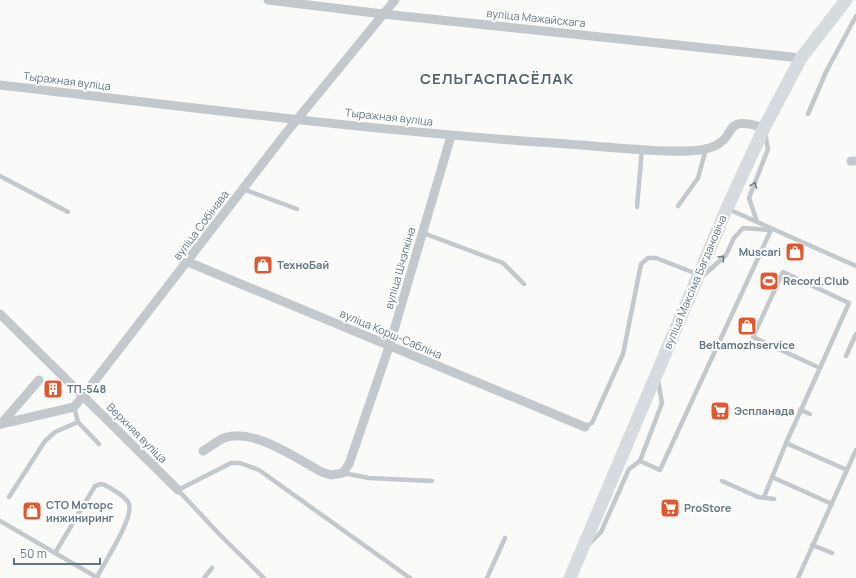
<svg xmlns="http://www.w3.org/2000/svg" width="856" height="578" font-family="Manrope,sans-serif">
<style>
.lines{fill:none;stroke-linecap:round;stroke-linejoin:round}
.lane{stroke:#c3c8cc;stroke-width:4.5}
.street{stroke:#c3c8cc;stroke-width:9}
.secondary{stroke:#d6dbdf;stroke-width:13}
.oneway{stroke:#6a7a87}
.labels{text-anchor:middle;stroke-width:4;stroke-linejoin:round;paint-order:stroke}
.street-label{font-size:11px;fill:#657683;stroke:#fff}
.poi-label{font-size:11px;font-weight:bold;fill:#657683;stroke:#fff;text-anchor:start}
.district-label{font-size:15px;font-weight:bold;letter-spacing:1px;fill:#57646e;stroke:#fff}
</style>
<rect width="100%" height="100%" fill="#fafaf8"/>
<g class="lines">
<g class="lane">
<path d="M 808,114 L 826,72 L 856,16"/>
<path d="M 0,176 L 68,212"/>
<path d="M 243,189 L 297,209"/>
<path d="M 678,206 L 698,178 L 706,149"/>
<path d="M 637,207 L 642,149"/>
<path d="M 728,209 L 856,266"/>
<path d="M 757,222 L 749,198 L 768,149 L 765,133"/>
<path d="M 423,233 L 503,263 L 524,284"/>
<path d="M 783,272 L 849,303 L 820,368 L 753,337 Z"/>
<path d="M 703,276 L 726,255 L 734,238 L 743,228 L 770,230"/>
<path d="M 846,356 L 856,334"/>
<path d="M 820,368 L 786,443 L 847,470"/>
<path d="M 74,407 L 78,422 L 99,444"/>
<path d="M 800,410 L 810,414"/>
<path d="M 585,427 L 592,423 L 623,354 L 641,264 L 648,258 L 656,258 L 697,274"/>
<path d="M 640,461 L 660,470 L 771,230"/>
<path d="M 343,473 L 369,478 L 432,481"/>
<path d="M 772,477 L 832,504"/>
<path d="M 722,481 L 758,497 L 774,499"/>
<path d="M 9,497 L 45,441 L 55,432 L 78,422"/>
<path d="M 764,497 L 786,443"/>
<path d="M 0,521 L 98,578"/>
<path d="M 590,543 L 601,532 L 629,469 L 640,461 L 662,403 L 658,380"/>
<path d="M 812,545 L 832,553"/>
<path d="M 55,553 L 95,486 L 101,484 L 105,485 C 113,490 126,496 129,504 C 134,518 104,563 97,577"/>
<path d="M 204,578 L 212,568"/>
<path d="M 264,578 L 221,536 L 178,490 L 231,463 L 240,463 L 259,470 L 410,578"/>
<path d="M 487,578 L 505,538"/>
<path d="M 798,578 L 856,450"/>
</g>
<g class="street">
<path d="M 268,0 L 383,14 L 801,58"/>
<path d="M 0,85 C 179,106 358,129 538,142 C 574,144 611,148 647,150 C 665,151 693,153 709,148 C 740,139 719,113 764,128"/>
<path d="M 851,161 L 856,161"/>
<path d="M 188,262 L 585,427"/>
<path d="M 0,314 L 178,490"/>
<path d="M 1,424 L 74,407 L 83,396 L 286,133 L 395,0"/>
<path d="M 1,424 L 39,380"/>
<path d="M 203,451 C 210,447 217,441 224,438 C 253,427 297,459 322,472 L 331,475 L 343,473 L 349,464 L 389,347 L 451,136"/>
</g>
<path class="secondary" d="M 570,578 L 727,208 L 764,128 L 801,58 L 846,0"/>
</g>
<defs><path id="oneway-chevron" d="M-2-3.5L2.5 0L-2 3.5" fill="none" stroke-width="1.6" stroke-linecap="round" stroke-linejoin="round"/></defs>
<g class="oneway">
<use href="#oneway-chevron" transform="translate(754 185) rotate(-69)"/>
<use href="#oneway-chevron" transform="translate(722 258) rotate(-46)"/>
</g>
<defs>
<symbol id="shop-square" viewBox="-11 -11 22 22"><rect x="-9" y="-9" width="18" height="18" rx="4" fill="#e4572e" stroke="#fff"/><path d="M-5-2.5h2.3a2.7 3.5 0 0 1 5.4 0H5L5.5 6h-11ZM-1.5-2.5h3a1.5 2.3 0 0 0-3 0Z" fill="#fff"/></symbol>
<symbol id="stadium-square" viewBox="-11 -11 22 22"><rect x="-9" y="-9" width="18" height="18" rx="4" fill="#e4572e" stroke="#fff"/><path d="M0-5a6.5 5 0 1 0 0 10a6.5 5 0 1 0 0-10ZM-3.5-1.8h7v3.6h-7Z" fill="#fff"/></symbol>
<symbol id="building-square" viewBox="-11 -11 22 22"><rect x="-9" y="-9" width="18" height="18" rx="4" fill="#e4572e" stroke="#fff"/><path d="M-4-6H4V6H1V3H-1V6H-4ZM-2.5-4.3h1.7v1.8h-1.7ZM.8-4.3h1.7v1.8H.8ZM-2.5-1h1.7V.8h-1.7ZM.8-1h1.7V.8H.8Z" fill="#fff"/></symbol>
<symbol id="supermarket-square" viewBox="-11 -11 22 22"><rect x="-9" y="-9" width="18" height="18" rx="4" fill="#e4572e" stroke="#fff"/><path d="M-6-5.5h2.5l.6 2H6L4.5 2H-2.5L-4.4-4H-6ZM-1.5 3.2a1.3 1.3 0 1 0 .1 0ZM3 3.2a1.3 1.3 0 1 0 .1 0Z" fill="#fff"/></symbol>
</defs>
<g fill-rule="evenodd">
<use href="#shop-square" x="784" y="241" width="22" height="22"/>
<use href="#shop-square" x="252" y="254" width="22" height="22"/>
<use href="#stadium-square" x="758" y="270" width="22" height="22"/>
<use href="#shop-square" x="736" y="315" width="22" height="22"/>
<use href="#building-square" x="42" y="378" width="22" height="22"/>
<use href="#supermarket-square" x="709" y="400" width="22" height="22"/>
<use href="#supermarket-square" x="659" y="497" width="22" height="22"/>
<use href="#shop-square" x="21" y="500" width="22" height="22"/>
</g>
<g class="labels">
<g class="street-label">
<text transform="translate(536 18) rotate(6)" y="4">вуліца Мажайскага</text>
<text transform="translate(67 81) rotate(7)" y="4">Тыражная вуліца</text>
<text transform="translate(389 117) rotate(6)" y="4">Тыражная вуліца</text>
<text transform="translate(201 225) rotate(-53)" y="4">вуліца Собінава</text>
<text transform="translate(400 268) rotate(-74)" y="4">вуліца Шчэпкіна</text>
<text transform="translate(695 282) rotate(-67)" y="4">вуліца Максіма Багдановіча</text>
<text transform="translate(391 334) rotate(23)" y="4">вуліца Корш-Сабліна</text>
<text transform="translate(137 433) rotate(45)" y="4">Верхняя вуліца</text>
</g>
<g class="poi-label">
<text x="781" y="256" text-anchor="end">Muscari</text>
<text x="277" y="269">ТехноБай</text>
<text x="783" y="285">Record.Club</text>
<text x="747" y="349" text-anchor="middle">Beltamozhservice</text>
<text x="67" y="393">ТП-548</text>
<text x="734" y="415">Эспланада</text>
<text x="46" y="509">СТО Моторс<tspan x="46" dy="13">инжиниринг</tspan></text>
<text x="684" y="512">ProStore</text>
</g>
<g class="district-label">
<text x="497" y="84">СЕЛЬГАСПАСЁЛАК</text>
</g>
</g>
<path d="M14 558v6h86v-6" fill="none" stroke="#657683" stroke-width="2"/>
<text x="20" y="558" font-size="12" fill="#657683" stroke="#ffffff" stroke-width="3" paint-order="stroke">50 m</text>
</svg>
